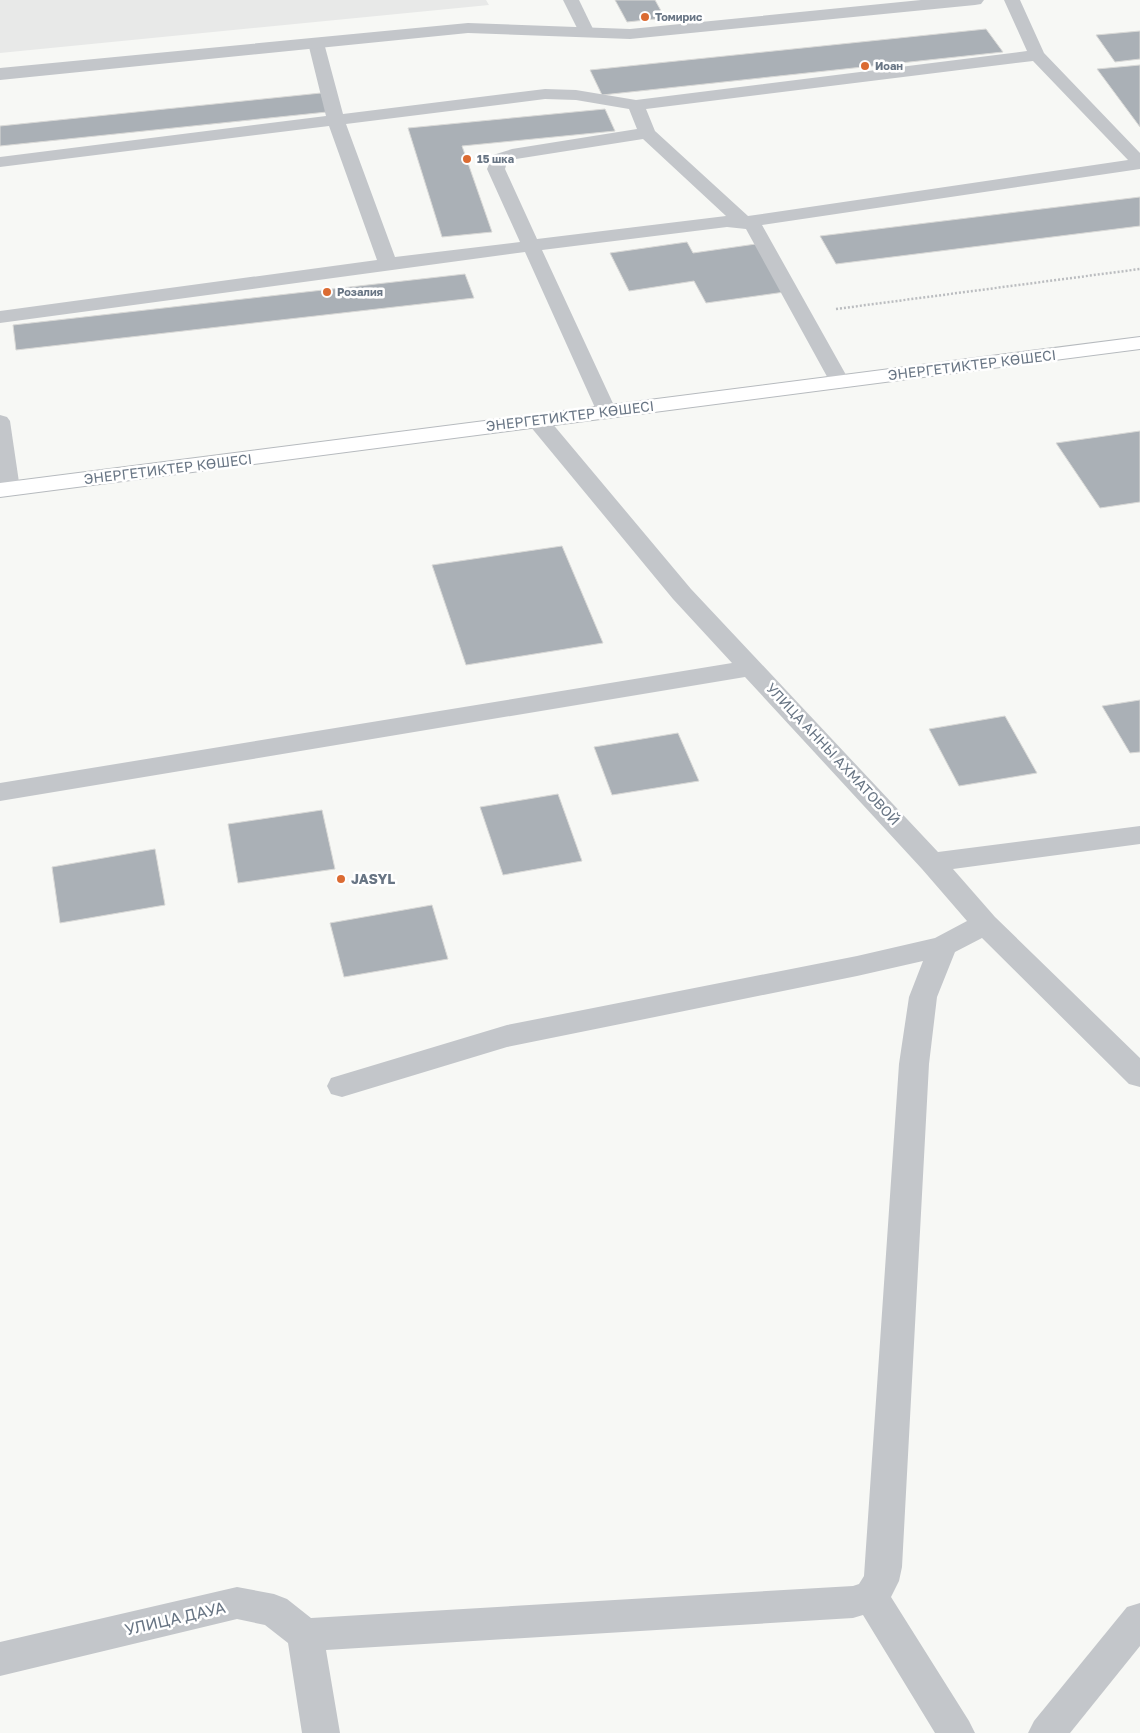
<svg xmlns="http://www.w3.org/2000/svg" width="1140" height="1733" font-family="'Golos Text',sans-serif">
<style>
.built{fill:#e8e9e8}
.building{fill:#aab0b6;stroke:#d9d9d7}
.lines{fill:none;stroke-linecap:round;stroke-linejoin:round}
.secondary-casing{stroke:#b6babe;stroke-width:2}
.path{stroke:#bbbdc0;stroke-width:2.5;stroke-dasharray:2 2;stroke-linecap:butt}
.service{fill:#c3c6ca;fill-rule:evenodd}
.minor{fill:#c3c6ca;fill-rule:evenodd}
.secondary{fill:#fff;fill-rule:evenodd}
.poi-dot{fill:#db6b32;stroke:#fff;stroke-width:2}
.labels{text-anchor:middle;stroke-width:5;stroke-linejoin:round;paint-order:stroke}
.far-poi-label{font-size:11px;font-weight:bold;fill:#687584;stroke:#fff;text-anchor:start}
.street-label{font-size:14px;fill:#687584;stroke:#fff}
.poi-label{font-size:14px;font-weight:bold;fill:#687584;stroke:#fff;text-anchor:start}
.near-street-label{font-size:16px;fill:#687584;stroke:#fff}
</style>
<rect width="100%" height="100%" fill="#f7f8f5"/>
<path class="built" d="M 0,0 L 486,0 L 489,5 L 0,53 Z"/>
<g class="building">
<path d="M 615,0 L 655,0 L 665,18 L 627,22 Z"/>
<path d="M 986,29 L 1003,52 L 602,95 L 590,70 Z"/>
<path d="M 1140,31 L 1140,59 L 1115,62 L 1096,35 Z"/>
<path d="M 1140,65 L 1140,127 L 1097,69 Z"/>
<path d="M 321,93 L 327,112 L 0,146 L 0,126 Z"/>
<path d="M 605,109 L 615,131 L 462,146 L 492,232 L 442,237 L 408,128 Z"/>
<path d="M 1140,197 L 1140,226 L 836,264 L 820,236 Z"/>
<path d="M 687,242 L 693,253 L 756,244 L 785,292 L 706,303 L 694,281 L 629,291 L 610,253 Z"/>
<path d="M 465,274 L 474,298 L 16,350 L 13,325 Z"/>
<path d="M 1140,431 L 1140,502 L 1100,508 L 1056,443 Z"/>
<path d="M 562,546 L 603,643 L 466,665 L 432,565 Z"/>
<path d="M 1140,700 L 1140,752 L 1130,753 L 1102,706 Z"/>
<path d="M 1005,716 L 1037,773 L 959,786 L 929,729 Z"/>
<path d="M 678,733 L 699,781 L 612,795 L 594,747 Z"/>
<path d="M 558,794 L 582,861 L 503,875 L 480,807 Z"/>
<path d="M 322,810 L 335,869 L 238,883 L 228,824 Z"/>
<path d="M 155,849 L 165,905 L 60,923 L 52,867 Z"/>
<path d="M 432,905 L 448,959 L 344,977 L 330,923 Z"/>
</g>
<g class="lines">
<defs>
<path id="secondary" d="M 1140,337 L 1140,349 L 0,497 L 0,483 Z"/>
</defs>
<use href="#secondary" class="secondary-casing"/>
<path class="path" d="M 836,309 L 1140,269"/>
<g class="service">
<path d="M 563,0 L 579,0 L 595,33 L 593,36 L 581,36 Z"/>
<path d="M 1004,0 L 1020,0 L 1044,53 L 1140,153 L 1140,169 L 762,225 L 850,382 L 847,386 L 840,388 L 833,386 L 830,382 L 746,229 L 727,227 L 542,250 L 617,412 L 614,416 L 607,418 L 600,416 L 597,412 L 525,252 L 0,323 L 0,311 L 377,260 L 329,126 L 0,167 L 0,157 L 326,116 L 308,43 L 310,39 L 322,39 L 324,43 L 343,114 L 545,89 L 576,90 L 636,100 L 1027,51 ZM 1033,61 L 1128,160 L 748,216 L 655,131 L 646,109 ZM 545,99 L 576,100 L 629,109 L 637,129 L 512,149 L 493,155 L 487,169 L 520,242 L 395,257 L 346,124 ZM 643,139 L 726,216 L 537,239 L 505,169 L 507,162 L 516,159 Z"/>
<path d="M 0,415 L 7,417 L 10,421 L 20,489 L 16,493 L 9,495 L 0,491 Z"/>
</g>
<g class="minor">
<path d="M 921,0 L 984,0 L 981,4 L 975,5 L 630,39 L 468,33 L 0,80 L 0,68 L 468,23 L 630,29 Z"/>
<path d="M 538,414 L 546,416 L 691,589 L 938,852 L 1140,826 L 1140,844 L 953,869 L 995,917 L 1140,1058 L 1140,1087 L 1129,1084 L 982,938 L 955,952 L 937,997 L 929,1064 L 902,1567 L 899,1581 L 891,1597 L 969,1721 L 975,1733 L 935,1733 L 863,1615 L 853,1618 L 326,1650 L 340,1733 L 302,1733 L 288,1643 L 265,1625 L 237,1619 L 0,1676 L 0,1642 L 237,1587 L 274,1594 L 287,1599 L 311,1618 L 853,1586 L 859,1584 L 864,1576 L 899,1064 L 909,997 L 923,961 L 857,976 L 507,1047 L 342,1097 L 331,1094 L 327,1086 L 331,1078 L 507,1025 L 857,956 L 935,938 L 967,921 L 922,869 L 745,677 L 0,801 L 0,783 L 732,663 L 673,599 L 530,426 L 527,421 L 530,416 Z"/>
<path d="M 1140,1603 L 1140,1646 L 1070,1733 L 1028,1733 L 1034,1721 L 1127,1607 Z"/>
</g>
<use href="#secondary" class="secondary"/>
</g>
<g class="poi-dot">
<circle cx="645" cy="17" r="5"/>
<circle cx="865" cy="66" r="5"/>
<circle cx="467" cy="159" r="5"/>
<circle cx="327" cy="292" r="5"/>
<circle cx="341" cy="879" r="5"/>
</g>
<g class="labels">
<g class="far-poi-label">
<text x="655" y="21">Томирис</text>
<text x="875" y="70">Иоан</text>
<text x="477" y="163">15 шка</text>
<text x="337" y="296">Розалия</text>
</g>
<g class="street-label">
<text transform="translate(972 365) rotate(-7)" y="5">ЭНЕРГЕТИКТЕР КӨШЕСІ</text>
<text transform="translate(570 416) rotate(-7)" y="5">ЭНЕРГЕТИКТЕР КӨШЕСІ</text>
<text transform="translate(168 469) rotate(-7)" y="5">ЭНЕРГЕТИКТЕР КӨШЕСІ</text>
<text transform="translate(833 754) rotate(47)" y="5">УЛИЦА АННЫ АХМАТОВОЙ</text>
</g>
<g class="poi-label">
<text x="351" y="884">JASYL</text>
</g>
<g class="near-street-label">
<text transform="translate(175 1618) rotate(-13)" y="6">УЛИЦА ДАУА</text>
</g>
</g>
</svg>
